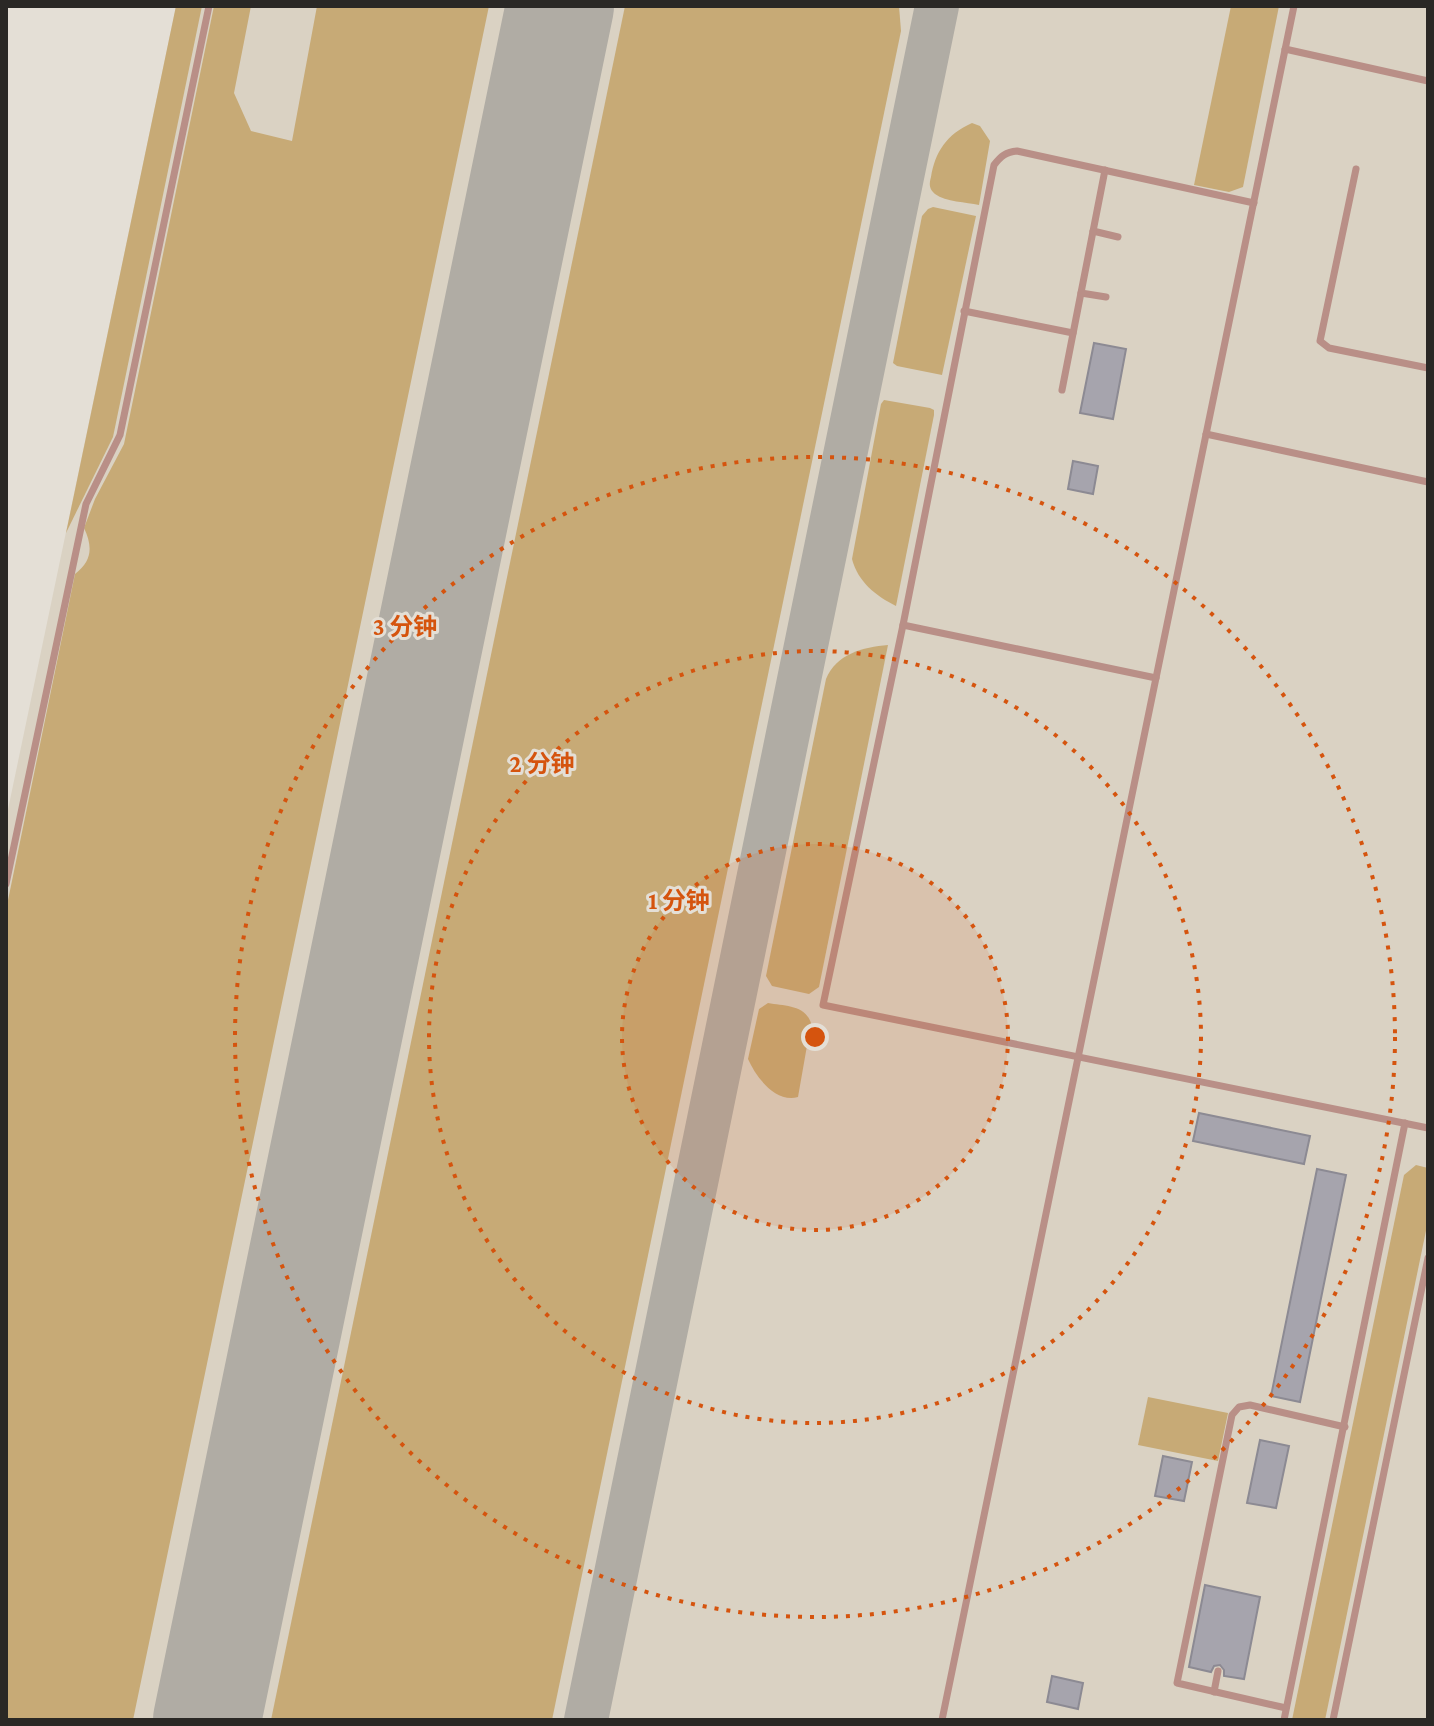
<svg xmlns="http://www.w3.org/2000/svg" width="1434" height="1726" font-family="'Crimson Pro','Noto Sans SC',serif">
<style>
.built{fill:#dad2c3}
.green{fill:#c7aa76}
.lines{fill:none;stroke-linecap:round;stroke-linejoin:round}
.taxiway{stroke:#b0aca4;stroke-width:44}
.runway{stroke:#b0aca4;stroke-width:108}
.building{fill:#a6a4ad;stroke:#8c8a93;stroke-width:2}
.service{stroke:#b98f87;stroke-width:7}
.ring{fill:none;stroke:#d5540e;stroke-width:4;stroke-dasharray:4 8}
.centre{fill:#d5540e;stroke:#e4dfd6;stroke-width:4}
.ring-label{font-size:24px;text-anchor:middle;font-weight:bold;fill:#d5540e;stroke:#e4dfd6;stroke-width:6;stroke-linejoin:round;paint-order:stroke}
</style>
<rect width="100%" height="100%" fill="#e4dfd6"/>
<path class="built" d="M 176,6 L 1428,6 L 1428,1720 L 6,1720 L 6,819 Z"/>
<g class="green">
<path d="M 176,6 L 202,6 L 113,437 L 66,533 Z"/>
<path d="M 214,6 L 251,6 L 234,93 L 251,131 L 292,141 L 317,6 L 489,6 L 133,1720 L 6,1720 L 6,910 L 75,574 C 92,561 93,547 84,528 L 95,499 L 124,444 Z"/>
<path d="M 625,6 L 899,6 L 901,31 L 552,1720 L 271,1720 Z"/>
<path d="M 1231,6 L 1279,6 L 1243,187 L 1229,192 L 1194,185 Z"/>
<path d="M 972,123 L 980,126 L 990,141 L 979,205 C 966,202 946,202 935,194 C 929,189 929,184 931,177 C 935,152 947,134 972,123 Z"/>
<path d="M 933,207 L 976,216 L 942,375 L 897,366 L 893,363 L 922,216 L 928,209 Z"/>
<path d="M 884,400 L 930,408 L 934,410 L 934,415 L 896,606 C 876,596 858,582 852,559 L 881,404 Z"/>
<path d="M 888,645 L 819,987 L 809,994 L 772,986 L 766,976 L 826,679 C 836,654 863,647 888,645 Z"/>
<path d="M 768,1003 C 785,1006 805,1005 811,1023 L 798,1097 C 775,1103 756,1077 748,1059 L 759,1009 Z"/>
<path d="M 1416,1165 L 1428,1168 L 1428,1221 L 1325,1720 L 1292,1720 L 1404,1175 Z"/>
<path d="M 1148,1397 L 1228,1413 L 1218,1461 L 1138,1445 Z"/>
</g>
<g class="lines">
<path class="taxiway" d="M 586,1720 L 937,6"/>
<path class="runway" d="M 207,1720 L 560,6"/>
</g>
<g class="building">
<path d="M 1094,343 L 1126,349 L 1113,419 L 1080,413 Z"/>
<path d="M 1073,461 L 1098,466 L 1093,494 L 1068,489 Z"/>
<path d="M 1199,1113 L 1310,1136 L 1304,1164 L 1193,1141 Z"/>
<path d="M 1317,1169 L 1346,1175 L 1300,1402 L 1271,1396 Z"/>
<path d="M 1260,1440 L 1289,1446 L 1276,1508 L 1247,1503 Z"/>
<path d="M 1163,1456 L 1192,1462 L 1184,1501 L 1155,1496 Z"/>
<path d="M 1205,1585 L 1260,1597 L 1244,1679 L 1224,1676 L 1224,1670 L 1220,1665 L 1214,1666 L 1211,1672 L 1189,1667 Z"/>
<path d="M 1052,1676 L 1083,1683 L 1078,1709 L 1047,1702 Z"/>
</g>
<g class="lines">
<g class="service">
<path d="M 1285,49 L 1428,81"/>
<path d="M 1356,169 L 1320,341 L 1329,348 L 1428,368"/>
<path d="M 1093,231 L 1118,237"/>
<path d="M 1081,293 L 1106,297"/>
<path d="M 964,311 L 1073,333"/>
<path d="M 1062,390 L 1105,170"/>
<path d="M 1206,434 L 1428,482"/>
<path d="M 903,625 L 994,165 C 1001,156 1006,152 1017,151 L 1254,203"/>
<path d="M 1156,678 L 903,625 L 823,1005 L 1428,1128"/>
<path d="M 6,884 L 86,504 L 120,435 L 209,6"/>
<path d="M 1214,1692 L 1218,1671"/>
<path d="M 1286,1708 L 1177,1683 L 1232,1415 L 1239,1407 L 1250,1405 L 1345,1427"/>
<path d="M 942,1720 L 1294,6"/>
<path d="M 1284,1720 L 1405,1123"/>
<path d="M 1333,1720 L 1428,1258"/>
</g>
</g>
<circle cx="815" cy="1037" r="193" fill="#d5540e" fill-opacity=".12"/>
<g class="ring">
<circle cx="815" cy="1037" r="193"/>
<circle cx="815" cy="1037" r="386"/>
<circle cx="815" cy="1037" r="580"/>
</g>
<circle cx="815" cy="1037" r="12" class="centre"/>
<g class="ring-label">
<text x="405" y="635">3 分钟</text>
<text x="542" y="772">2 分钟</text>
<text x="679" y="909">1 分钟</text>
</g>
<rect width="1434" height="1726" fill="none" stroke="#2a2825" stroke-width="16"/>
</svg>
